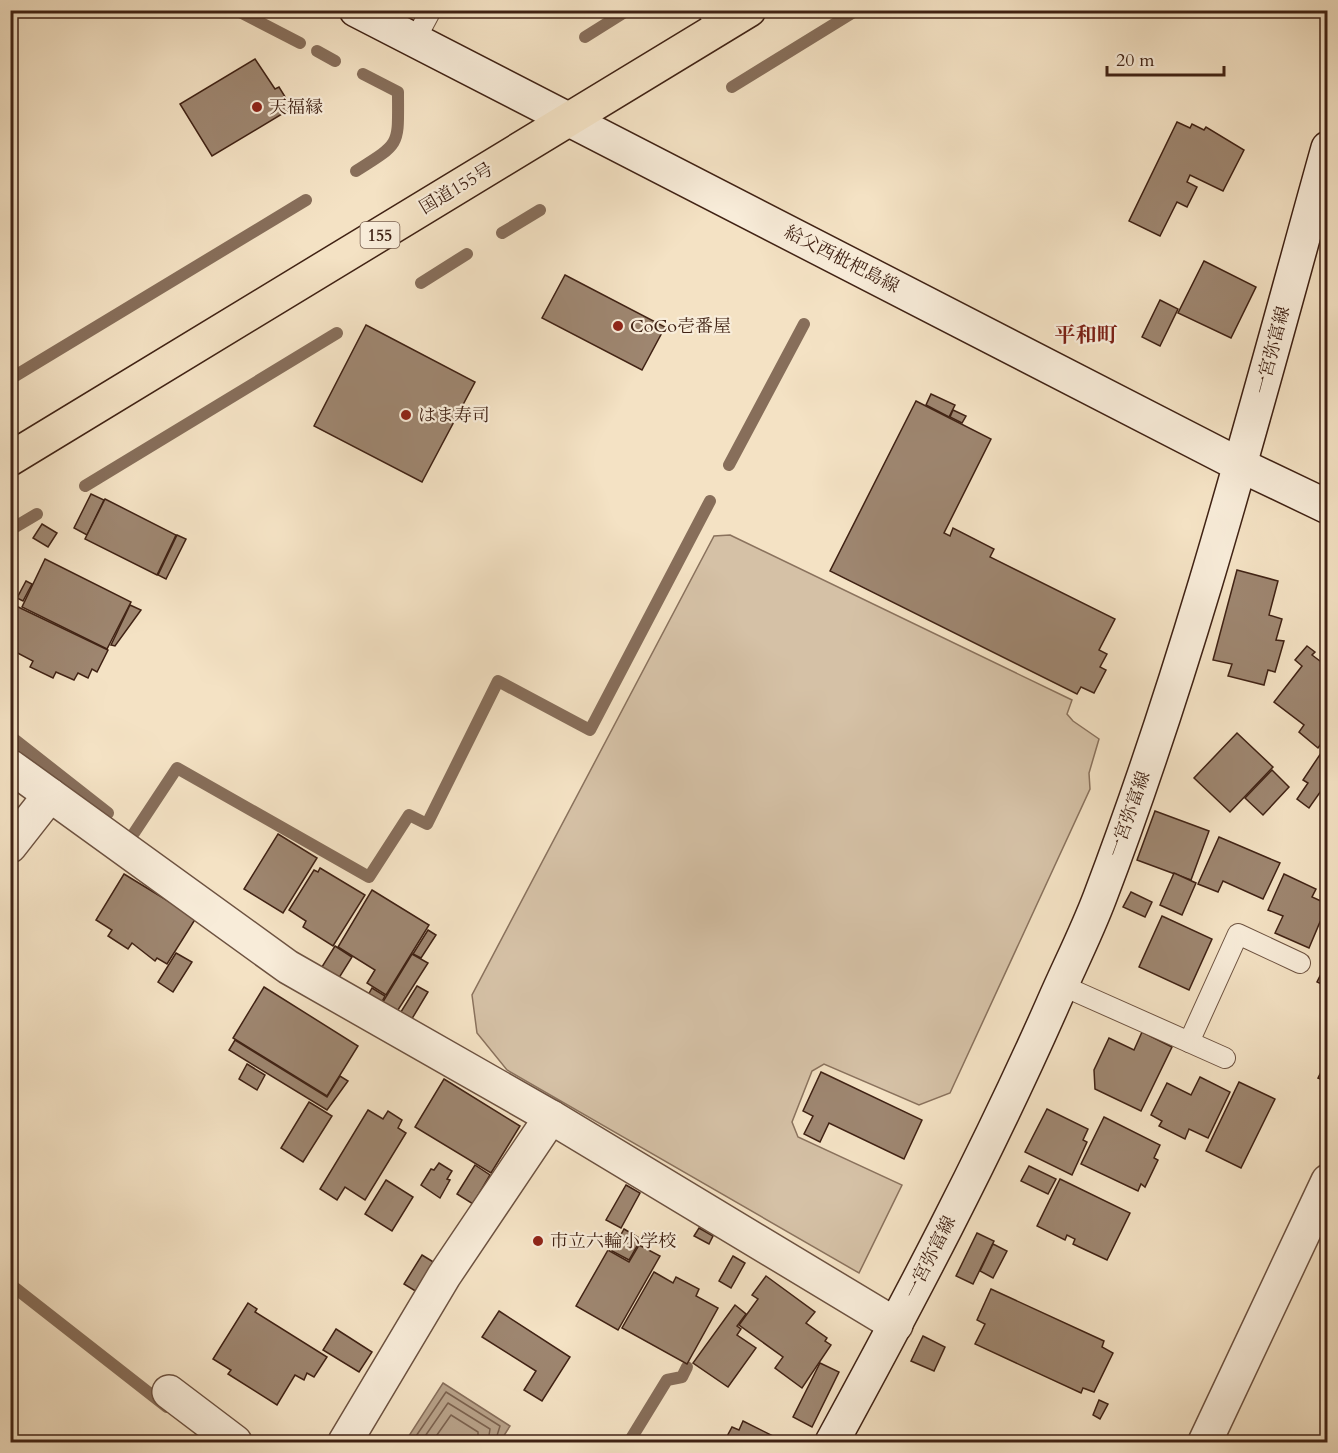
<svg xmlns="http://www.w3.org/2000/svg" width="1338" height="1453" font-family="Cardo,'Noto Serif JP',serif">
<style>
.green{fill:#d5c1a6;stroke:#8a725d;stroke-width:1.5}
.water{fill:#b7a188;stroke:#876e5a;stroke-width:1.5}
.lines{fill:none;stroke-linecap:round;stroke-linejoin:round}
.shore{stroke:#7c624e;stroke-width:1.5}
.stream{stroke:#876e5a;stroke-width:12}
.building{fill:#9e8670;stroke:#402214;stroke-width:1.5}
.service-casing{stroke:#6d5240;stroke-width:22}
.minor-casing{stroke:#6d5240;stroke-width:36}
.secondary-casing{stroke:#402214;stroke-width:36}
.trunk-casing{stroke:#402214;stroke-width:36}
.service{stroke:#f8ecd9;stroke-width:20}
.minor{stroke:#f8ecd9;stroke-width:33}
.secondary{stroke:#f8ecd9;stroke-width:33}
.trunk{stroke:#f4e2c4;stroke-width:33}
.poi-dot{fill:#8f2418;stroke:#f8ecd9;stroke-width:2}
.labels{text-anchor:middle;stroke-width:4.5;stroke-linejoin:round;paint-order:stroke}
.shield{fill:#f8ecd9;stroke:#775f4f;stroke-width:1.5}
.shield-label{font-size:16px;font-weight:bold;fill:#402214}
.poi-label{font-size:18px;fill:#402214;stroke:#f8ecd9;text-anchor:start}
.street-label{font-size:18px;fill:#402214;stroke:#f8ecd9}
.quarter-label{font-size:21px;font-weight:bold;fill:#7a1f14;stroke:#f8ecd9}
</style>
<rect width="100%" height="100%" fill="#f4e2c4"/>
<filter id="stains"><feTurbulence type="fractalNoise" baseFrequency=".00333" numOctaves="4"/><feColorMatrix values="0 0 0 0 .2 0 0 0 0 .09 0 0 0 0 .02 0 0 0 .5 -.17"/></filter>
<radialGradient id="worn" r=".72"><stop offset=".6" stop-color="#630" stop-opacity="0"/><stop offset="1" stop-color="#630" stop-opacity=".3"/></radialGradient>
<path class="green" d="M 730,535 L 1072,700 L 1067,714 L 1073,721 L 1099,739 L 1089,773 L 1090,789 L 950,1093 L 919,1105 L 824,1064 L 812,1071 L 792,1122 L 798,1137 L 902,1185 L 859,1273 L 507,1070 L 477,1033 L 472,995 L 714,536 Z"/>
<path class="water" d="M 443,1383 L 510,1426 L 500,1442 L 405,1442 Z"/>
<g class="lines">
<g class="shore">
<path d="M 412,1442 L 446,1392 L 500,1426 L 495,1442"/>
<path d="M 421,1442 L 448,1403 L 490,1429 L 488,1442"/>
<path d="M 432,1442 L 451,1415 L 478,1432 L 478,1442"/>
</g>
<g class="stream">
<path d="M 236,10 L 300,43"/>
<path d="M 585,37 L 628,10"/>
<path d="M 317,51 L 335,61"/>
<path d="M 732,87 L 857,10"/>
<path d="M 356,171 C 402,142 398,146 398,92 L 363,74"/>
<path d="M 502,233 L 540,210"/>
<path d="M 421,283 L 467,254"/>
<path d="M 10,379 L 306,200"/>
<path d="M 729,465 L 804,324"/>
<path d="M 85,486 L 337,333"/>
<path d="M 10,530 L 37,514"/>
<path d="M 10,736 L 108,813"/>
<path d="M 134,833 L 177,768 L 369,877 L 409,815 L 427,824 L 498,681 L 590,730 L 710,501"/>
<path d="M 10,1284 L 167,1407"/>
<path d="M 629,1442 L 667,1380 L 682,1377 L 687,1367"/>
</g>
</g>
<g class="building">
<path d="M 255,59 L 275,89 L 279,87 L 292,108 L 212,156 L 180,104 Z"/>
<path d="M 1177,122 L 1190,128 L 1192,124 L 1204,130 L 1206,127 L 1244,150 L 1223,191 L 1190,175 L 1187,182 L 1197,187 L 1187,207 L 1177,202 L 1160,236 L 1129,221 Z"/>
<path d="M 1204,261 L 1256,287 L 1231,338 L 1178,313 Z"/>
<path d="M 565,275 L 665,327 L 642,370 L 542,318 Z"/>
<path d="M 1160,300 L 1178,309 L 1160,346 L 1142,337 Z"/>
<path d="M 366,325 L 475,382 L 422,482 L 314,426 Z"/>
<path d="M 931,394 L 955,405 L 949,417 L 926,405 Z"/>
<path d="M 916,401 L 991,439 L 944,533 L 950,536 L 953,528 L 994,549 L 990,557 L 1115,619 L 1099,650 L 1107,654 L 1100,667 L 1106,670 L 1094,693 L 1081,687 L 1077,694 L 830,571 Z"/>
<path d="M 953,410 L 966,416 L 962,423 L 950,417 Z"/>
<path d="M 91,494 L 104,500 L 87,535 L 74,528 Z"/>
<path d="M 105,499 L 176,535 L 157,575 L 85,539 Z"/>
<path d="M 42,524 L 57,533 L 48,547 L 33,538 Z"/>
<path d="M 177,535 L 186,539 L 166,579 L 158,575 Z"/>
<path d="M 45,559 L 131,602 L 107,649 L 22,607 Z"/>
<path d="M 1237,570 L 1278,581 L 1269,615 L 1282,619 L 1276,640 L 1284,641 L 1275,672 L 1268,670 L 1264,685 L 1228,676 L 1232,664 L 1213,660 Z"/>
<path d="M 26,581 L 32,584 L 23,601 L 17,598 Z"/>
<path d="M 14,605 L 108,650 L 97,672 L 92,669 L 88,678 L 78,673 L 74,680 L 56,672 L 53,678 L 30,667 L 33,661 L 10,649 L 10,611 Z"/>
<path d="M 130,605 L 141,610 L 115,646 L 111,645 Z"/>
<path d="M 1307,646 L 1315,652 L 1312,655 L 1328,667 L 1328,744 L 1323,741 L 1318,748 L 1299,732 L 1304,725 L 1274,702 L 1302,666 L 1295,660 Z"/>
<path d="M 1237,733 L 1273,767 L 1230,812 L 1194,778 Z"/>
<path d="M 1321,753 L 1326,757 L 1328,755 L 1328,781 L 1309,808 L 1297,799 L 1308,783 L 1303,780 Z"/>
<path d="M 1272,770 L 1289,787 L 1263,815 L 1245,798 Z"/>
<path d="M 1155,811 L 1209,831 L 1191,880 L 1137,860 Z"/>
<path d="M 278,834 L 317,858 L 283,913 L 244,889 Z"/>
<path d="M 1219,837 L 1280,863 L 1263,899 L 1223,881 L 1218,892 L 1198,884 Z"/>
<path d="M 320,868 L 365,895 L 333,946 L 303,927 L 306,921 L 289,910 L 314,870 L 318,872 Z"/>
<path d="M 1174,873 L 1196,883 L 1182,915 L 1160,905 Z"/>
<path d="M 124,874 L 196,918 L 167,964 L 157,958 L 155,961 L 132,943 L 128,949 L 108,936 L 112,930 L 96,920 Z"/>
<path d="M 1284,874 L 1316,889 L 1312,897 L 1323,902 L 1328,896 L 1328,924 L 1320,922 L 1309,948 L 1275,933 L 1283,916 L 1268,910 Z"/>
<path d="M 372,890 L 429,925 L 386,995 L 367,983 L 375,970 L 338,947 Z"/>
<path d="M 1131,892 L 1152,902 L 1145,917 L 1123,907 Z"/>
<path d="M 1162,916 L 1212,939 L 1189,990 L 1139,967 Z"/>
<path d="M 428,930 L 436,935 L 421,958 L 413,954 Z"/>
<path d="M 335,946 L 352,957 L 337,981 L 320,970 Z"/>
<path d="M 176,953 L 192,962 L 173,992 L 158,982 Z"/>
<path d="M 412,954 L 428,963 L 396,1013 L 381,1005 Z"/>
<path d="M 1328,960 L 1328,987 L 1317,982 Z"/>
<path d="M 417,986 L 428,992 L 410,1022 L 399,1015 Z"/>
<path d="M 264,987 L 358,1046 L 327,1096 L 233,1038 Z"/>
<path d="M 372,988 L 385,996 L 380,1005 L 367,997 Z"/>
<path d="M 1142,1032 L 1172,1047 L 1141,1111 L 1095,1089 L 1094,1070 L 1109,1038 L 1134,1050 Z"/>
<path d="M 235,1040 L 327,1097 L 340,1076 L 348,1081 L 327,1110 L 229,1050 Z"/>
<path d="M 1328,1058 L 1328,1082 L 1318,1078 Z"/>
<path d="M 247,1064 L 265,1075 L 257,1090 L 239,1079 Z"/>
<path d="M 821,1072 L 922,1120 L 904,1159 L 829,1123 L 820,1142 L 804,1134 L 813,1116 L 803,1111 Z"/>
<path d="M 1200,1077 L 1230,1092 L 1208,1138 L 1189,1129 L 1185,1139 L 1159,1126 L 1162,1121 L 1151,1115 L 1167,1083 L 1191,1095 Z"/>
<path d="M 444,1079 L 520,1126 L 491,1173 L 415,1127 Z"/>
<path d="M 1239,1082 L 1275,1099 L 1241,1168 L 1206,1151 Z"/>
<path d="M 309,1102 L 332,1116 L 303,1162 L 281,1148 Z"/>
<path d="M 1047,1109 L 1088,1129 L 1083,1140 L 1087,1142 L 1072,1175 L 1025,1152 Z"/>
<path d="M 368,1110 L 383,1119 L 388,1111 L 402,1120 L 398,1128 L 406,1133 L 365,1200 L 345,1187 L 337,1200 L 320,1189 Z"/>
<path d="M 1104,1117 L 1160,1145 L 1154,1158 L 1158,1160 L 1145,1187 L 1141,1184 L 1138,1191 L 1081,1164 Z"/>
<path d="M 439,1163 L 452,1171 L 447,1179 L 450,1180 L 440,1198 L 421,1185 L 431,1169 L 434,1170 Z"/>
<path d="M 475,1165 L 490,1175 L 473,1204 L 457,1194 Z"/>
<path d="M 1029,1166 L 1056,1179 L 1048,1194 L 1021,1181 Z"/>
<path d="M 1060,1179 L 1130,1213 L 1107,1260 L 1073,1244 L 1075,1239 L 1067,1235 L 1065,1240 L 1037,1226 Z"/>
<path d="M 386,1180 L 413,1197 L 392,1231 L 365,1214 Z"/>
<path d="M 626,1185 L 640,1193 L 621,1228 L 606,1220 Z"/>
<path d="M 699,1228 L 713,1236 L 709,1244 L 694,1236 Z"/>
<path d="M 624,1229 L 641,1239 L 629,1260 L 612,1251 Z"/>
<path d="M 977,1233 L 994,1241 L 973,1284 L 956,1276 Z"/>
<path d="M 993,1244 L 1007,1251 L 993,1278 L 980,1271 Z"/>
<path d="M 639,1245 L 660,1256 L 618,1330 L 576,1306 L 608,1250 L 629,1262 Z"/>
<path d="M 422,1255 L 435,1263 L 417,1292 L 404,1284 Z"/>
<path d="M 733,1256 L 745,1263 L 731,1288 L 719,1281 Z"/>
<path d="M 654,1272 L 673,1283 L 676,1277 L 699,1289 L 696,1296 L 718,1308 L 687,1364 L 622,1328 Z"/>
<path d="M 766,1276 L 815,1312 L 806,1323 L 827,1338 L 825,1341 L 831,1345 L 802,1388 L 775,1368 L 783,1357 L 739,1325 L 758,1299 L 752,1295 Z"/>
<path d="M 991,1289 L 1104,1341 L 1102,1347 L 1113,1353 L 1094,1392 L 1083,1388 L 1081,1393 L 975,1344 L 985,1324 L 977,1320 Z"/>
<path d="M 248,1303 L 257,1309 L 255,1312 L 327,1357 L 314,1377 L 307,1373 L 304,1380 L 295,1375 L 277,1405 L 228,1374 L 231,1370 L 213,1359 Z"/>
<path d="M 735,1305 L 746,1314 L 737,1326 L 741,1329 L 737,1335 L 756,1348 L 728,1387 L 693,1363 Z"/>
<path d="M 499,1311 L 570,1357 L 542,1401 L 524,1390 L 536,1371 L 482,1337 Z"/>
<path d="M 336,1329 L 372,1352 L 359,1372 L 323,1350 Z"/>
<path d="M 923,1336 L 945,1347 L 934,1371 L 911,1361 Z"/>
<path d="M 820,1363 L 839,1372 L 812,1427 L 793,1417 Z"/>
<path d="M 1099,1400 L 1108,1404 L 1100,1419 L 1093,1415 Z"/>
<path d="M 743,1421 L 785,1442 L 724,1442 L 732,1427 L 739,1430 Z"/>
</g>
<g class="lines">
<defs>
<g id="service">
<path d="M 707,10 L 720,28"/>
<path d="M 415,40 L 431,10"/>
<path d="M 1061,985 L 1225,1058"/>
<path d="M 1189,1042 L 1238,934 L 1300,963"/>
</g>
<g id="minor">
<path d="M 10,766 L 288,967 L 551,1117 L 896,1325"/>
<path d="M 10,846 L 50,795"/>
<path d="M 169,1392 L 235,1442"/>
<path d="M 345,1442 L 444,1276 L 551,1117"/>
<path d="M 1205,1442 L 1328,1181"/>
</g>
<g id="secondary">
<path d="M 356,10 L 1240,465 L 1328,507"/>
<path d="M 832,1442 C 910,1299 986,1155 1052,1006 C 1068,969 1086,934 1100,897 C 1193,653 1258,399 1328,148"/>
</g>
<path id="trunk" d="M 10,459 L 749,10"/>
</defs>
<use href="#service" class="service-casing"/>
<use href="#minor" class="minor-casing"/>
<use href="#secondary" class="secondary-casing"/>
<use href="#trunk" class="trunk-casing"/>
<use href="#service" class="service"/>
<use href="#minor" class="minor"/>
<use href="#secondary" class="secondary"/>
<use href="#trunk" class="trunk"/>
</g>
<g class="poi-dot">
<circle cx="257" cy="107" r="6"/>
<circle cx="618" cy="326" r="6"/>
<circle cx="406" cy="415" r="6"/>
<circle cx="538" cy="1241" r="6"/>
</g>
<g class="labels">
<rect class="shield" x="360.5" y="222" width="39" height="26" rx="4.5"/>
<g class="shield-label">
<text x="380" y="241">155</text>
</g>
<g class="poi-label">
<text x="269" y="113">天福縁</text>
<text x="630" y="332">CoCo壱番屋</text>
<text x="418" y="421">はま寿司</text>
<text x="550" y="1247">市立六輪小学校</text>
</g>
<g class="street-label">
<text transform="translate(456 188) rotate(-31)" y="6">国道155号</text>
<text transform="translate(842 259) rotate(27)" y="6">給父西枇杷島線</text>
<text transform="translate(1272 350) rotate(-75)" y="6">一宮弥富線</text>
<text transform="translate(1129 814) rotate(-70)" y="6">一宮弥富線</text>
<text transform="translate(930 1257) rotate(-63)" y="6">一宮弥富線</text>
</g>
<g class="quarter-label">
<text x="1086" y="342">平和町</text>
</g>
</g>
<rect width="1338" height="1453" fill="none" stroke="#f4e2c4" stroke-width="36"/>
<rect x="12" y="12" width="1314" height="1429" fill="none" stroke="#402214" stroke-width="3"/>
<rect x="18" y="18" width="1302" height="1417" fill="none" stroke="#402214" stroke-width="1.5"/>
<path d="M1107 66v9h117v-9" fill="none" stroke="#402214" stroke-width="3"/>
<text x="1116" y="66" font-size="18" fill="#402214" stroke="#f8ecd9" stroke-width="4.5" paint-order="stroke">20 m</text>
<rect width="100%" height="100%" filter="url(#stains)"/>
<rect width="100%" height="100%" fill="url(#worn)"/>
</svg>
